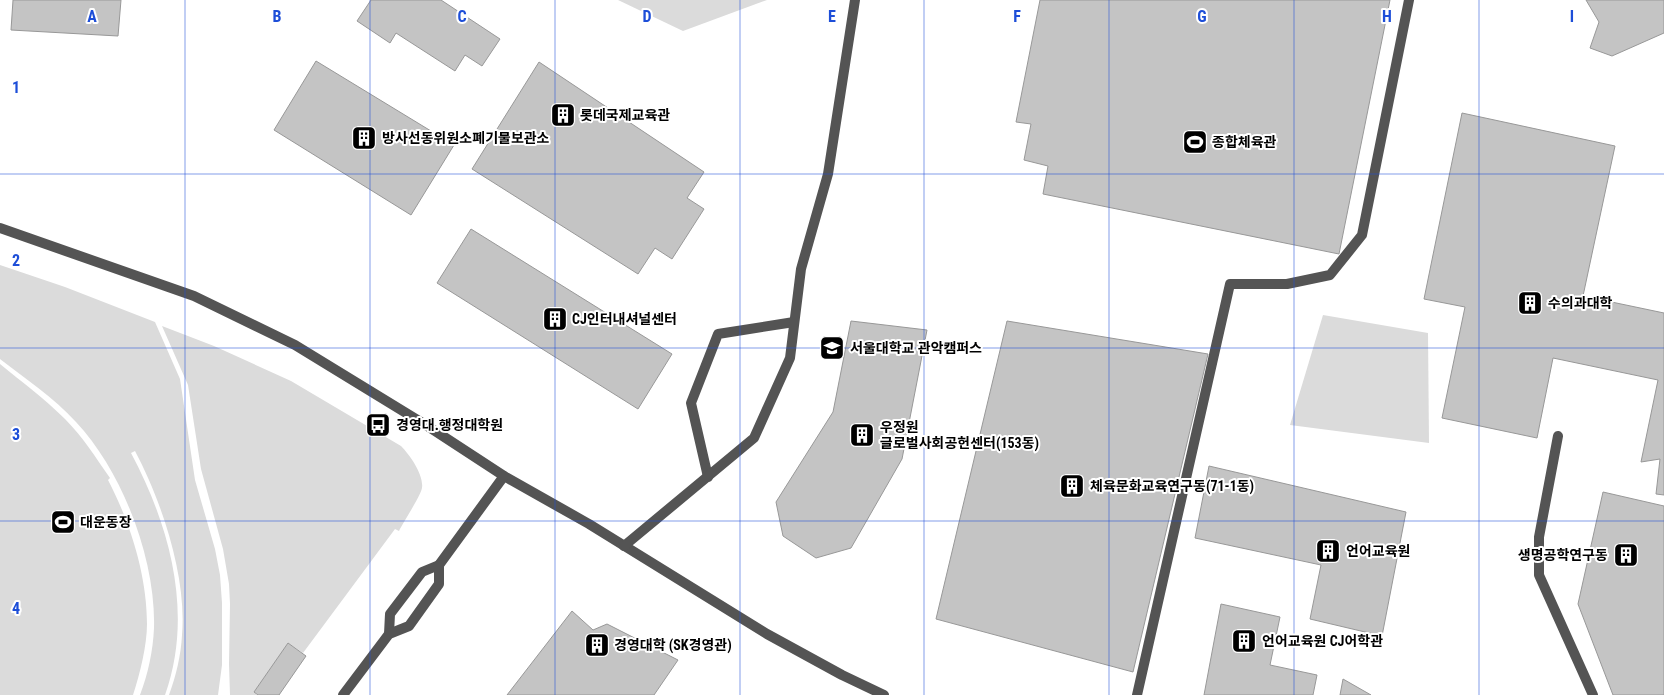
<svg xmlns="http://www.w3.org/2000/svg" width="1664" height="695" font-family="'Roboto Condensed','Noto Sans KR',sans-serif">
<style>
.green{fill:#dbdbdb}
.building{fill:#c4c4c4;stroke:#989898}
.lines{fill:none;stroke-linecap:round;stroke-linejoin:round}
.lane{stroke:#545454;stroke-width:10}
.grid{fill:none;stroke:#1d4ed8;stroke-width:1;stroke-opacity:0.55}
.labels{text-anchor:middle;stroke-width:4;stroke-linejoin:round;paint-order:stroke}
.poi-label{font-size:14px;font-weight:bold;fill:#000;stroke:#fff;text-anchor:start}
.grid-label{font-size:16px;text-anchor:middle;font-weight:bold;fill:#1d4ed8;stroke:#fff;stroke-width:4;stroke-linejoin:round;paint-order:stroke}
</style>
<rect width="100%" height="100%" fill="#fff"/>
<g class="green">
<path d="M 618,0 L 767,0 L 683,31 Z"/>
<path d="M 0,265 L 65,287 L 155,322 L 180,379 L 195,480 L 215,549 L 220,575 L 222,603 L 222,665 L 218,695 L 169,695 C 176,676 181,655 182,635 C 187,577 162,502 135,451 L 131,453 C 170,526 194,614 165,695 L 140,695 C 148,674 153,651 154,628 C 156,560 123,472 76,422 C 54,398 26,379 0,359 Z"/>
<path d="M 1323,315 L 1428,333 L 1429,443 L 1290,425 Z"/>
<path d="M 162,326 L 214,346 L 291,381 L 401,446 C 410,455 424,475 422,488 C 420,497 404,521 399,531 L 395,529 L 303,653 L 288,643 L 254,692 L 257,695 L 230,695 L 229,664 L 230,604 L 229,584 L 223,549 L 201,469 L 188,385 Z"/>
<path d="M 0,364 C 22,382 45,399 65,419 C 83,437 96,458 110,478 L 108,480 C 130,522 147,575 147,624 C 147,645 140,674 133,695 L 0,695 Z"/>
</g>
<g class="building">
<path d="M 13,0 L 121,0 L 118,36 L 11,30 Z"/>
<path d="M 371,0 L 441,0 L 500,39 L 482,66 L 465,55 L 455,71 L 396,33 L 390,43 L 357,21 Z"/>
<path d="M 1040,0 L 1390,0 L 1339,254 L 1043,194 L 1048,166 L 1024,160 L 1031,124 L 1016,122 Z"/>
<path d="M 1586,0 L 1664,0 L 1664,33 L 1612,56 L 1590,48 L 1599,22 Z"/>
<path d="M 316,61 L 454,145 L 411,215 L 274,130 Z"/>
<path d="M 539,62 L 704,172 L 687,198 L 704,209 L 672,259 L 655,248 L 638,274 L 472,169 Z"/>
<path d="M 1462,113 L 1615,146 L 1583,296 L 1664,313 L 1664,495 L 1656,494 L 1660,459 L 1641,462 L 1658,380 L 1553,358 L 1537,438 L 1442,418 L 1465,307 L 1424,299 Z"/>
<path d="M 471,229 L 672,354 L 638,409 L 437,283 Z"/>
<path d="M 851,321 L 927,330 L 902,459 L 851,548 L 816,558 L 783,536 L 776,502 L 833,412 Z"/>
<path d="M 1007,321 L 1208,354 L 1133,672 L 936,619 Z"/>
<path d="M 1209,466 L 1406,512 L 1382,636 L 1310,619 L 1321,565 L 1195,538 Z"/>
<path d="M 1603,492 L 1664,506 L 1664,695 L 1613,695 L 1578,604 Z"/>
<path d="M 1221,604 L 1280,617 L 1270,665 L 1317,675 L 1313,695 L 1204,695 Z"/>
<path d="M 572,611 L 593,630 L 607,624 L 678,660 L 654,695 L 507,695 Z"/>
<path d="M 288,643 L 306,656 L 279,695 L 258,695 L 254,692 Z"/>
<path d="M 1343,679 L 1371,695 L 1340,695 Z"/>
</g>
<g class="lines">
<g class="lane">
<path d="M 0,228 L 194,296 L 295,345 L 429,427 L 504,476 L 589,524 L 767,634 L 842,675 L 884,695"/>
<path d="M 1558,436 L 1539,537 L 1539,575 L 1593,695"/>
<path d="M 708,477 L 691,403 L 718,334 L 794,322"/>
<path d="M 624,546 L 754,438 L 790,358 L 801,269 L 828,174 L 855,0"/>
<path d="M 389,634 L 390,614 L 422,572 L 439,565 L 504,476"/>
<path d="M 343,695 L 389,634 L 409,626 L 439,584 L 439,565"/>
<path d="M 1137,695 L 1230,284 L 1287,284 L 1330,275 L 1362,235 L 1409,0"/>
</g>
</g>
<path class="grid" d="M 185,0 L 185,695M 370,0 L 370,695M 555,0 L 555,695M 740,0 L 740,695M 924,0 L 924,695M 1109,0 L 1109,695M 1294,0 L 1294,695M 1479,0 L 1479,695M 0,174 L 1664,174M 0,348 L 1664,348M 0,521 L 1664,521"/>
<defs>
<symbol id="building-square" viewBox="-11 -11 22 22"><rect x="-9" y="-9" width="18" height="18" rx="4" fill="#000" stroke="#fff"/><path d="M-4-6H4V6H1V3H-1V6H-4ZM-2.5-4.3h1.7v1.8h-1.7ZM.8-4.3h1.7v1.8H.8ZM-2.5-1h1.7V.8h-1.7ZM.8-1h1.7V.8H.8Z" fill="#fff"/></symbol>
<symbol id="stadium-square" viewBox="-11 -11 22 22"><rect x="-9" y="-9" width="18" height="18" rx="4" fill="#000" stroke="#fff"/><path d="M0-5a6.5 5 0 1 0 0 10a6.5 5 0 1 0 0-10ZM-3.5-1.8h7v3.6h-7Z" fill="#fff"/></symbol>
<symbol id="university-square" viewBox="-11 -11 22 22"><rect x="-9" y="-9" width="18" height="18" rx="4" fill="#000" stroke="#fff"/><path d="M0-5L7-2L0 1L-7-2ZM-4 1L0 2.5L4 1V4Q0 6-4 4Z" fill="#fff"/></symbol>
<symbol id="bus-square" viewBox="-11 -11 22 22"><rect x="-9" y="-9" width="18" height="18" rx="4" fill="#000" stroke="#fff"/><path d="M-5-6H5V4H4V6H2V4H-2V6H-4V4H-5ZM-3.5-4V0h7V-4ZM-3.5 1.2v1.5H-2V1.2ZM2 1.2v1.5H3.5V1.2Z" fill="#fff"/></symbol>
</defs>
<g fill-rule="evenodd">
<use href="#building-square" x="549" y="101" width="28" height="28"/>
<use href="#building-square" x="350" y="124" width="28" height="28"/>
<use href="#stadium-square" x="1181" y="128" width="28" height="28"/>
<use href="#building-square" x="1516" y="289" width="28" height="28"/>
<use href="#building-square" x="541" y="305" width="28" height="28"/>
<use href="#university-square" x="818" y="334" width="28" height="28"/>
<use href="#bus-square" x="364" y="411" width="28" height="28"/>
<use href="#building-square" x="848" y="421" width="28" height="28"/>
<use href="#building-square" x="1058" y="472" width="28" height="28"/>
<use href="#stadium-square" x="49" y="508" width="28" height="28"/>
<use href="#building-square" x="1314" y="537" width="28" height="28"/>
<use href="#building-square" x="1612" y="541" width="28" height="28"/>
<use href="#building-square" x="1230" y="627" width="28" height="28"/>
<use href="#building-square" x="583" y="631" width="28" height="28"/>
</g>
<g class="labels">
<g class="poi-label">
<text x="580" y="120">롯데국제교육관</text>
<text x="382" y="143">방사선동위원소폐기물보관소</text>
<text x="1212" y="147">종합체육관</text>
<text x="1548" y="308">수의과대학</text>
<text x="572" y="324">CJ인터내셔널센터</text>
<text x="850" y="353">서울대학교 관악캠퍼스</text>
<text x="396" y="430">경영대.행정대학원</text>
<text x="880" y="432">우정원<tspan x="880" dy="16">글로벌사회공헌센터(153동)</tspan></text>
<text x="1090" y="491">체육문화교육연구동(71-1동)</text>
<text x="80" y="527">대운동장</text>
<text x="1346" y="556">언어교육원</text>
<text x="1608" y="560" text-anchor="end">생명공학연구동</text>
<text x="1262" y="646">언어교육원 CJ어학관</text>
<text x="614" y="650">경영대학 (SK경영관)</text>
</g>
</g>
<g class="grid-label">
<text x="92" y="22">A</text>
<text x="277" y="22">B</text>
<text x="462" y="22">C</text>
<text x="647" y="22">D</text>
<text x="832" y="22">E</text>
<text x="1017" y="22">F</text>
<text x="1202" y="22">G</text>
<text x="1387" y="22">H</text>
<text x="1572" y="22">I</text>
<text x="16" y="93">1</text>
<text x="16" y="266">2</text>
<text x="16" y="440">3</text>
<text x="16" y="614">4</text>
</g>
</svg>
